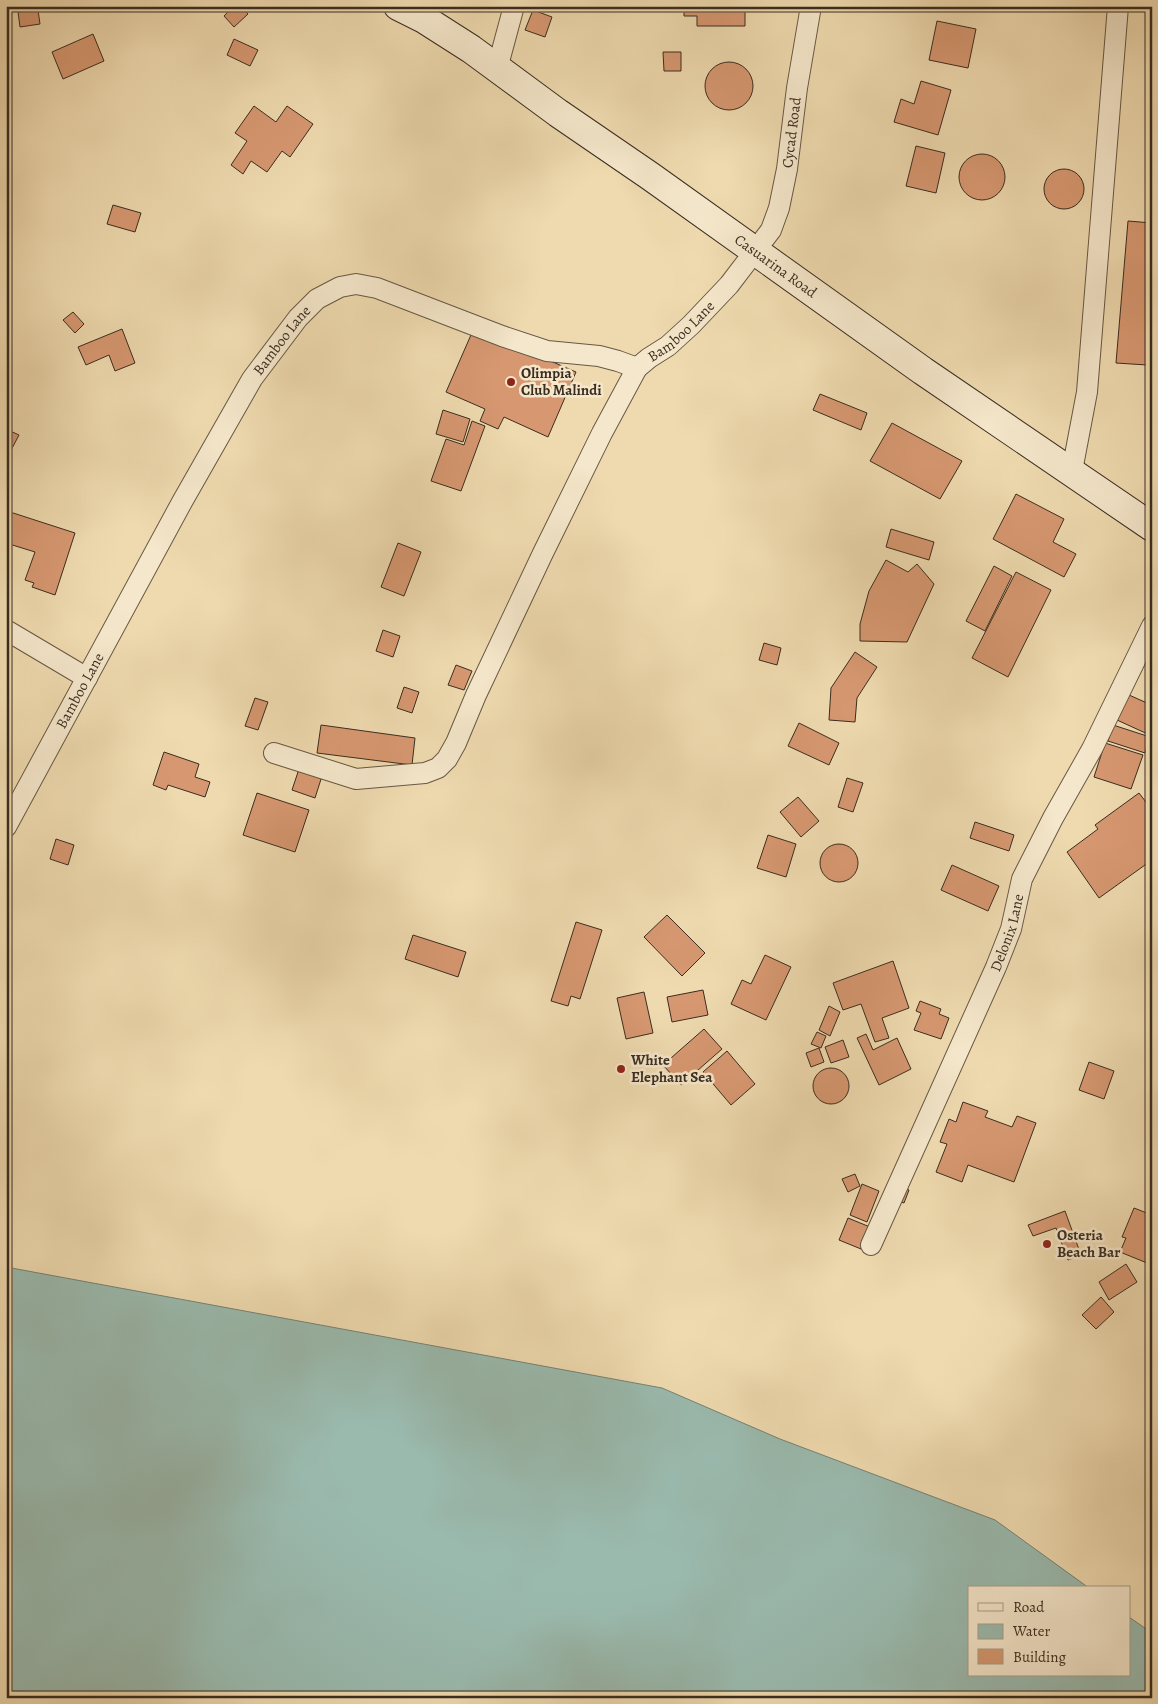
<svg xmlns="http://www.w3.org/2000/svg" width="1158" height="1704" font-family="Alegreya,serif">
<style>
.water{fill:#9abaae;stroke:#748275}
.building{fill:#d79871;stroke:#3a2d20}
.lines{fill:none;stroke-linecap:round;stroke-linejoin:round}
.street-casing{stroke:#675844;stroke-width:22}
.secondary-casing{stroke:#3a2d20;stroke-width:30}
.street{stroke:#f5e7cb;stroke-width:20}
.secondary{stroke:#f5e7cb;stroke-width:28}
.poi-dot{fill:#8f2418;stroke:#f5e7cb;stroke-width:2}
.labels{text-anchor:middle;stroke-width:5;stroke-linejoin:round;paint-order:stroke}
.street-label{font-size:15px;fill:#3a2d20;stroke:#f5e7cb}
.poi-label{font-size:15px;font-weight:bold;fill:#3a2d20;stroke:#f5e7cb;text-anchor:start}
</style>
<rect width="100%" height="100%" fill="#efdaaf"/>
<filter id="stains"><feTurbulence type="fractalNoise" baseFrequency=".004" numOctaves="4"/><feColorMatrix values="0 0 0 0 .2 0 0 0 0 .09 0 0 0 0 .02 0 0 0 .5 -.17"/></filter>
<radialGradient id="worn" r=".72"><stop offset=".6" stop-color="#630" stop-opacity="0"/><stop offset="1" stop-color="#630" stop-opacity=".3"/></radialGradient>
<path class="water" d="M 6,1267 L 662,1388 L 780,1439 L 995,1520 L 1089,1588 L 969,1588 L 969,1675 L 1129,1675 L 1129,1617 L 1152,1633 L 1152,1698 L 6,1698 Z"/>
<g class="building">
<path d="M 234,6 L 241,6 L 248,14 L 234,27 L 224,16 Z"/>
<path d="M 684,6 L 745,6 L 745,26 L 697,26 L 697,16 L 684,16 Z"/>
<path d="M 38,10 L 40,24 L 20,27 L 18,12 Z"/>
<path d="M 533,10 L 552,17 L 545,37 L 525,30 Z"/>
<path d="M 937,21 L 976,29 L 968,68 L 929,60 Z"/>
<path d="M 93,34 L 104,61 L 63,79 L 52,52 Z"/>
<path d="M 234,39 L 258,50 L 250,66 L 227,55 Z"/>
<path d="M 663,52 L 681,52 L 681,71 L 664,71 Z"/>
<circle cx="729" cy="86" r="24"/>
<path d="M 921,81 L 951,90 L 938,135 L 894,122 L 901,99 L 914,104 Z"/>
<path d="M 254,106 L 276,122 L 287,106 L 313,124 L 290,157 L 282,151 L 267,172 L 251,161 L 243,174 L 231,165 L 247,141 L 235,133 Z"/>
<path d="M 916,146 L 945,153 L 936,193 L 906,186 Z"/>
<circle cx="982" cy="177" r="23"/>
<circle cx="1064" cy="189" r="20"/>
<path d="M 113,205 L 141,213 L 135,232 L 107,224 Z"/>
<path d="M 1128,221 L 1152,223 L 1152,306 L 1147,365 L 1116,363 Z"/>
<path d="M 73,312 L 84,324 L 75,333 L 63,320 Z"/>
<path d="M 474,328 L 576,372 L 548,437 L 504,417 L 498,429 L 480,421 L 485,409 L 446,392 Z"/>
<path d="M 122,329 L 135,363 L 115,371 L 109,355 L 86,365 L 78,347 Z"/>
<path d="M 820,394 L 867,413 L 861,430 L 813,410 Z"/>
<path d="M 443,410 L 470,419 L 463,442 L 436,434 Z"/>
<path d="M 472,421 L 485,426 L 461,491 L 431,481 L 446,439 L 464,445 Z"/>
<path d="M 892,423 L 962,461 L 940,499 L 870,461 Z"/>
<path d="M 6,429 L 19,435 L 8,456 L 6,455 Z"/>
<path d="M 1016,494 L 1064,519 L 1053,542 L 1076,554 L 1064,577 L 993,539 Z"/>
<path d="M 7,511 L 75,533 L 55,595 L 32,587 L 34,583 L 25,580 L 35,552 L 6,543 Z"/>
<path d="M 891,529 L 934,542 L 929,560 L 886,547 Z"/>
<path d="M 398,543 L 421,552 L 404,596 L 381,587 Z"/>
<path d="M 886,560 L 908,572 L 917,564 L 934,584 L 907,642 L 860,641 L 860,624 L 869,591 Z"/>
<path d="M 994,566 L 1012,576 L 985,631 L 966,621 Z"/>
<path d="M 1016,572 L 1051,590 L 1008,677 L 972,658 Z"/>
<path d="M 383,630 L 400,636 L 393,657 L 376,651 Z"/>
<path d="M 764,643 L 781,648 L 777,665 L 759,660 Z"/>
<path d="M 855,652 L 877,667 L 857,698 L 855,722 L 829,720 L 831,688 Z"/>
<path d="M 456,665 L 472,671 L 464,690 L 448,685 Z"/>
<path d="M 404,687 L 419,692 L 412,713 L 397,708 Z"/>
<path d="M 1152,693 L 1152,736 L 1117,720 L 1129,695 L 1147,703 Z"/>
<path d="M 255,698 L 268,702 L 258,730 L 245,726 Z"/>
<path d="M 799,723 L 839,743 L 829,765 L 788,746 Z"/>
<path d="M 321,725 L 415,738 L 412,765 L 317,753 Z"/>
<path d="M 1113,725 L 1150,737 L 1145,753 L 1108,741 Z"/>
<path d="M 1105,743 L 1143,755 L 1131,789 L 1094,777 Z"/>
<path d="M 164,752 L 199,764 L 195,777 L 210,782 L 205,797 L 168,785 L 166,790 L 153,785 Z"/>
<path d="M 299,769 L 322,776 L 315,798 L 292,790 Z"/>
<path d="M 847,778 L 863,783 L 853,812 L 838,807 Z"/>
<path d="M 257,793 L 309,810 L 295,852 L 243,835 Z"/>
<path d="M 1139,793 L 1152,810 L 1152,860 L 1099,898 L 1067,852 L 1098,829 L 1095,825 Z"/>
<path d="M 798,797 L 819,821 L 801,837 L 780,812 Z"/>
<path d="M 975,822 L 1014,835 L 1009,851 L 970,838 Z"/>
<path d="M 768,835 L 796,844 L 786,877 L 757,868 Z"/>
<path d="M 56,839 L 74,845 L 68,865 L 50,859 Z"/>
<circle cx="839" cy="863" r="19"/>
<path d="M 952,865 L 999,886 L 988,911 L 941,890 Z"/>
<path d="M 667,915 L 705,953 L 682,976 L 644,937 Z"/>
<path d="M 576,922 L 602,930 L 580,999 L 571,996 L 568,1006 L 551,1001 Z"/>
<path d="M 413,935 L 466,952 L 458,977 L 405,959 Z"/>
<path d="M 765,955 L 791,967 L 766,1020 L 731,1004 L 742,980 L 751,984 Z"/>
<path d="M 893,961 L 909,1008 L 882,1018 L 889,1038 L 875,1042 L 861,1004 L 843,1010 L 833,983 Z"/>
<path d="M 703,990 L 708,1015 L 672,1022 L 667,997 Z"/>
<path d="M 644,992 L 653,1033 L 626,1039 L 617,998 Z"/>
<path d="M 920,1001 L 941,1009 L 939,1014 L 949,1018 L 941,1039 L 914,1030 L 921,1013 L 916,1011 Z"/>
<path d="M 829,1006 L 840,1012 L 830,1036 L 819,1030 Z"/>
<path d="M 704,1029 L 722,1049 L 681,1085 L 663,1065 Z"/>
<path d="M 817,1032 L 826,1036 L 821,1048 L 811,1044 Z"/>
<path d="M 866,1034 L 873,1050 L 897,1038 L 911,1069 L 879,1085 L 857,1038 Z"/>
<path d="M 843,1040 L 849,1057 L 831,1063 L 825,1047 Z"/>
<path d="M 819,1048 L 824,1062 L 811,1067 L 806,1053 Z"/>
<path d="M 727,1051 L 755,1084 L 731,1105 L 703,1072 Z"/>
<path d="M 1089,1062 L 1114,1071 L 1104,1099 L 1079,1090 Z"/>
<circle cx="831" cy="1086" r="18"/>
<path d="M 963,1102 L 988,1111 L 985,1117 L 1012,1127 L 1017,1116 L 1036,1123 L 1014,1182 L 968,1165 L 962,1182 L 936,1172 L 947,1144 L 940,1142 L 949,1119 L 956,1122 Z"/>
<path d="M 855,1174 L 860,1186 L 848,1192 L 842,1179 Z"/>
<path d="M 862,1184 L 879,1191 L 867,1222 L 850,1215 Z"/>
<path d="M 900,1186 L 909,1190 L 904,1203 L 895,1200 Z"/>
<path d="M 1134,1208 L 1152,1215 L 1152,1265 L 1120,1252 L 1126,1238 L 1122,1237 Z"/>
<path d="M 1065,1211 L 1081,1255 L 1068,1260 L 1056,1228 L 1033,1236 L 1028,1225 Z"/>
<path d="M 848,1218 L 870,1227 L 861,1249 L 839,1240 Z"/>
<path d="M 1126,1264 L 1137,1282 L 1109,1300 L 1099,1282 Z"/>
<path d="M 1101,1297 L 1114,1312 L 1096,1329 L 1082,1315 Z"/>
</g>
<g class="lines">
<defs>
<g id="street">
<path d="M 497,69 L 514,6"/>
<path d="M 1072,471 L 1087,392 L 1118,6"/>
<path d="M 6,630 L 87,678"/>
<path d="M 274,753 L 356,779 L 425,773 L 438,768 L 447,759 L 456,743 L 476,695 L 543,553 L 602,433 L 637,368"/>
<path id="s1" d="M 6,827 L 182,502 L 252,379 L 298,318 L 317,299 L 340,287 L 356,284 L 377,288 L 502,336 L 547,351 L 599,356 L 618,361 L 637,368 L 649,358 L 668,346 L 691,325 L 729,285 L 771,230 L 779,208 L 787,169 L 797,88 L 811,6"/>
<path id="s2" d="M 871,1245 L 996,967 L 1011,929 L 1022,879 L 1053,818 L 1092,749 L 1152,626"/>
</g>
<g id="secondary">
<path id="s3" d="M 398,6 L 424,19 L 471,49 L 558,113 L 650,176 L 923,371 L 1152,527"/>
</g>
</defs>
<use href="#street" class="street-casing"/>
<use href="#secondary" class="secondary-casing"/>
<use href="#street" class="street"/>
<use href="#secondary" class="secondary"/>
</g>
<g class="poi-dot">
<circle cx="511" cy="382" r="5"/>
<circle cx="621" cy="1069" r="5"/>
<circle cx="1047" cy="1244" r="5"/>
</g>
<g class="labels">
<g class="street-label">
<text dy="5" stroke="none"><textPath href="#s1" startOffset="1245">Cycad Road</textPath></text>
<text dy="5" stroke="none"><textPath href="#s3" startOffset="459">Casuarina Road</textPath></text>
<text dy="5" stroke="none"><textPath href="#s1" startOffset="1009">Bamboo Lane</textPath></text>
<text dy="5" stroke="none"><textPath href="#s1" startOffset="560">Bamboo Lane</textPath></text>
<text dy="5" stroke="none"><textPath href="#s1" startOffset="155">Bamboo Lane</textPath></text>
<text dy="5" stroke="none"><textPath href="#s2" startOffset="341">Delonix Lane</textPath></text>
</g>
<g class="poi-label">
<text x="521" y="378">Olimpia<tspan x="521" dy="17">Club Malindi</tspan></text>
<text x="631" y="1065">White<tspan x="631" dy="17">Elephant Sea</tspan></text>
<text x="1057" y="1240">Osteria<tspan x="1057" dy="17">Beach Bar</tspan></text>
</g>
</g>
<rect width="1158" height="1704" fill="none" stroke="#efdaaf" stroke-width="25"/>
<rect x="8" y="8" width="1143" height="1689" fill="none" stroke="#3a2d20" stroke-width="2.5"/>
<rect x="12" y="12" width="1133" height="1679" fill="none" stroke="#3a2d20"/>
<rect x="968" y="1586" width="162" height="90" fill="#f5e7cb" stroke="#aa9d87"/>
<rect x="978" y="1603" width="25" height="8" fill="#f5e7cb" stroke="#aa9d87"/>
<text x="1013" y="1612" font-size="15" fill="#3a2d20">Road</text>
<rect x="978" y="1624" width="25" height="15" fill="#9abaae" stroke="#aa9d87"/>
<text x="1013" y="1636" font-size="15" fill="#3a2d20">Water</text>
<rect x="978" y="1649" width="25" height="15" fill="#d79871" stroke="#aa9d87"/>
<text x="1013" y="1662" font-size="15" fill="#3a2d20">Building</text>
<rect width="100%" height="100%" filter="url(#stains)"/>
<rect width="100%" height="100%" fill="url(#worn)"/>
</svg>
